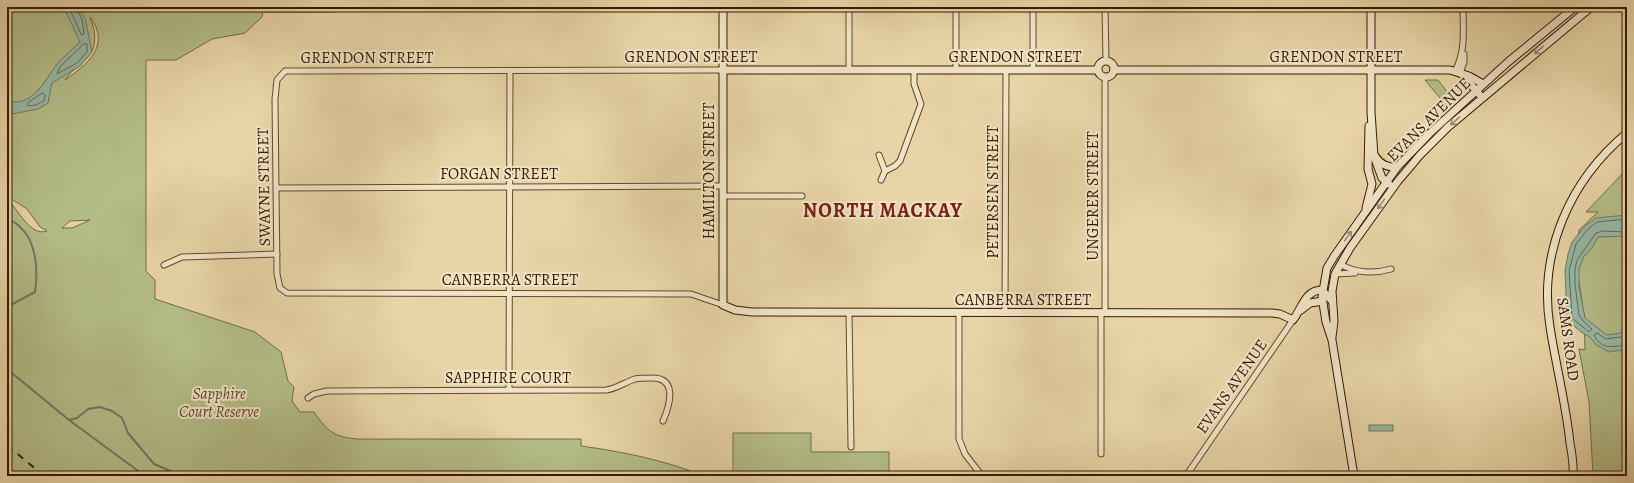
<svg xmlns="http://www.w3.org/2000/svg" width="1634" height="483" font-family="Alegreya,serif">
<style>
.green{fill:#b4be89;stroke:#756c46;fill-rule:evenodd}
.water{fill:#97b9a6;stroke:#707965}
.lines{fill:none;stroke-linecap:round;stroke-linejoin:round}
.shore{stroke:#666a54;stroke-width:1}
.stream{stroke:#707965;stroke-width:2}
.street-casing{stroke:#62492c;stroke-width:7}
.secondary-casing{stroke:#361a03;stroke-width:9}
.street{stroke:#f0e4c6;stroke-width:5}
.secondary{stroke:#f0e4c6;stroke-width:7}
.rail{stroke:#361a03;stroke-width:2;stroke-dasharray:7 7;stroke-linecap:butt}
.oneway{stroke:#9c896e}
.labels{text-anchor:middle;stroke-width:4;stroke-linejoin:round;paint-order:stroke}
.street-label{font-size:16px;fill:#361a03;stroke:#f0e4c6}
.park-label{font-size:16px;font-style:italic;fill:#5c4b2b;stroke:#f0e4c6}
.district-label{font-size:20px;font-weight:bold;letter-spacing:1px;fill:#7a1f14;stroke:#f0e4c6}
</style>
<rect width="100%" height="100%" fill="#e8d5a7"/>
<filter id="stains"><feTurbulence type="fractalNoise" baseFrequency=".005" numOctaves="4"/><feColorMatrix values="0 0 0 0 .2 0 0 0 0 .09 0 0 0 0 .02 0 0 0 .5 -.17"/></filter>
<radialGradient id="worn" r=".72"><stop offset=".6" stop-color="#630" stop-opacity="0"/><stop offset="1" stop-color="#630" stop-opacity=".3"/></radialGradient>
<g class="green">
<path d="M 7,7 L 341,7 L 334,12 L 263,12 L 262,17 L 245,33 L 212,39 L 176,60 L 146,60 L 146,271 L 155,280 L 155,299 L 255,332 L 281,352 L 288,381 L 294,387 L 292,401 L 300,412 L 314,412 C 327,431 334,437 357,439 L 581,439 L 581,446 C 624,452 664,460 704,476 L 7,476 L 7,199 C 18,209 30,237 47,231 L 40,227 L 27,209 L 7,196 ZM 90,17 C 112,46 86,65 65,80 C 79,59 99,60 94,29 C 93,25 91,21 90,17 ZM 90,220 L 72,228 L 62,228 L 70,221 Z"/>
<path d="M 1425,80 L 1438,80 L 1452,98 L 1445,104 Z"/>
<path d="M 1627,169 L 1627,476 L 1593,476 L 1589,402 L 1579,349 L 1585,350 L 1584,315 L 1579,281 L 1572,281 L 1579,230 L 1598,212 L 1586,212 Z"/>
<path d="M 733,433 L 811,433 L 811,452 L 889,452 L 889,476 L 733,476 Z"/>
</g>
<g class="water">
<path d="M 61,7 L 77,7 L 85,18 L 92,52 L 80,66 L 52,83 L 48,103 L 38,109 L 7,115 L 7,86 L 11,102 C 35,104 44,81 57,64 C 64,56 72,50 80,42 L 67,14 Z"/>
<path d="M 1627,215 L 1627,236 L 1598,237 L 1592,248 L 1584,256 L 1579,269 L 1579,287 L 1585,318 L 1607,335 L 1627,332 L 1627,349 L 1609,352 L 1596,345 L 1590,337 L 1581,332 L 1567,320 L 1565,271 L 1568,254 L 1572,242 L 1585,226 L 1596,218 Z"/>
<rect x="1369" y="425" width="24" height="6"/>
</g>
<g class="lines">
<g class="shore">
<path d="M 67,7 L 71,12 L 81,34 L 83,35 L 84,33 L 82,19 L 75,7"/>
<path d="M 84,44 L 87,44 L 87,52 L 77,63 L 57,74 L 60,67 Z"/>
<path d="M 43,93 L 45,95 L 44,101 L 36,105 L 28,106 L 28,103 Z"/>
<path d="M 1627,219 L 1597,222 L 1588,229 L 1576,244 L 1569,271 L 1572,318 L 1589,332 L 1592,329 L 1584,322 L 1579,315 L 1575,284 L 1575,269 L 1577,260 L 1596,233 L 1603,231 L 1627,232"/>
<path d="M 1627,336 L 1606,339 L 1597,333 L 1594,335 C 1602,351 1613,346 1627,345"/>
</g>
<g class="stream">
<path d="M 7,218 C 11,221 17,223 20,227 C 37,242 38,271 35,292 L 7,307"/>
<path d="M 7,369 L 69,420 L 77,418 L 88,409 L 100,407 L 112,411 L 122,418 L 128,433 L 154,464 L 182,476"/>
<path d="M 69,420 L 145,476"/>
<path d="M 556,476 L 576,472 L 591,476"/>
</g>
<defs>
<g id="street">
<path d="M 1033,7 L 1033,70"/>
<path d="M 1105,7 L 1106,61"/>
<path d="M 722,70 L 285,71 L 277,80 L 275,99 L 277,274 L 280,288 L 287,293 L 691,294 L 723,305"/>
<path d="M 849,70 L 849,7"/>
<path d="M 956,70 L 956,7"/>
<path d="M 1455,71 C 1466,52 1463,28 1463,7"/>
<path d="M 1460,73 L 1464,62 L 1464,54"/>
<path d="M 879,155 L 885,171 L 895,166 L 900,161 L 921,104 L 914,84 L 914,70"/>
<path d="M 881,180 L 885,171"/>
<path d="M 277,188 L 722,186"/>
<path d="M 723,196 L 802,196"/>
<path d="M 1340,264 C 1355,273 1374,274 1391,269"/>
<path d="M 164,265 L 182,257 L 277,254"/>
<path d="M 1335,274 L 1355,273"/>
<path d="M 849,313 L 851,447"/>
<path d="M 959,313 L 959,439 L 965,454 L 982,476"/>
<path d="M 1005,313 L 1006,70"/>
<path d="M 1101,313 L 1101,454"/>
<path d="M 1105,313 L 1105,78"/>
<path d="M 509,390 L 510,71"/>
<path d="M 308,398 L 314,394 L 327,391 L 606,390 C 616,389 625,382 635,379 C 640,378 646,378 651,378 C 678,377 670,405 663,421"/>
<path d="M 1186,476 L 1293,320"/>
</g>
<g id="secondary">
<path d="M 723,7 L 723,305 L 735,310 L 752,312 L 1272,313 L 1280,314 L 1293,320 C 1302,308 1305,290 1322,290 L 1332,301"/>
<path d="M 1371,7 L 1371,112 L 1374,156 L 1382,178 L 1389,184"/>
<circle cx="1106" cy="69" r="8"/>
<path d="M 722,70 L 1097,70"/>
<path d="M 1114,70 L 1450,70 L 1469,76 L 1483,84"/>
<path d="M 1461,73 L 1479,94"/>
<path d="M 1375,156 C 1380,164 1389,169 1398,166"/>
<path d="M 1366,208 L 1372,184 L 1368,169 L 1369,126"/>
<path d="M 1301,310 L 1310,303 L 1323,301"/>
<path d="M 1332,337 L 1334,321 L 1332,291 L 1335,274 L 1350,248 L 1398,181 L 1420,155 L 1448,127 L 1591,7"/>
<path d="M 1354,476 L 1332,340 L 1326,322 L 1322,297 L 1327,268 L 1335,255 L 1383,187 L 1398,166 L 1430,133 L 1508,62 L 1575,7"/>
<path d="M 1573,476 C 1574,465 1572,454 1570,443 C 1566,404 1556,366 1550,327 C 1538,252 1570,180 1627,133"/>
</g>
</defs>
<use href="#street" class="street-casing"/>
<use href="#secondary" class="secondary-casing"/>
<use href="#street" class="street"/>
<use href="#secondary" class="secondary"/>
<path class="rail" d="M 7,445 L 44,476"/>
</g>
<defs><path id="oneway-shaft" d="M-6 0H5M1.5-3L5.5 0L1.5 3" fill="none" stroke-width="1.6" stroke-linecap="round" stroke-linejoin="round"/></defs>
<g class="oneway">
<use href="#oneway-shaft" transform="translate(1539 50) rotate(140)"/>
<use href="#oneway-shaft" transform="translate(1455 121) rotate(139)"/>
<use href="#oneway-shaft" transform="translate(1381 204) rotate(126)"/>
<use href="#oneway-shaft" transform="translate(1348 236) rotate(-55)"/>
</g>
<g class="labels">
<g class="street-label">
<text x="691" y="62">GRENDON STREET</text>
<text x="1015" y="62">GRENDON STREET</text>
<text x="1336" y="62">GRENDON STREET</text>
<text x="367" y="63">GRENDON STREET</text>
<text transform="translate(1428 119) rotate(-45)" y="6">EVANS AVENUE</text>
<text transform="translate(708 171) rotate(-90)" y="6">HAMILTON STREET</text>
<text x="499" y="179">FORGAN STREET</text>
<text transform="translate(263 187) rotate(-91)" y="6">SWAYNE STREET</text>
<text transform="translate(992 192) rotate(-90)" y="6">PETERSEN STREET</text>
<text transform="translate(1092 196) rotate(-90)" y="6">UNGERER STREET</text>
<text x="510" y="285">CANBERRA STREET</text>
<text x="1023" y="305">CANBERRA STREET</text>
<text transform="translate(1569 339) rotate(82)" y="6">SAMS ROAD</text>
<text x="508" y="383">SAPPHIRE COURT</text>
<text transform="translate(1231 386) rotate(-55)" y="6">EVANS AVENUE</text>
</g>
<g class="park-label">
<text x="219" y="399">Sapphire<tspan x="219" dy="18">Court Reserve</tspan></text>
</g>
<g class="district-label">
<text x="883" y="217">NORTH MACKAY</text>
</g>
</g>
<rect width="1634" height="483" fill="none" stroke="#e8d5a7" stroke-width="24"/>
<rect x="8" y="8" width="1618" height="467" fill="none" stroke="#361a03" stroke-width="2"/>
<rect x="12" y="12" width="1610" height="459" fill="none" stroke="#361a03"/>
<rect width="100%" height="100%" filter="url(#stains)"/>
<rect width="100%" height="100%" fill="url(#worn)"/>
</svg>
